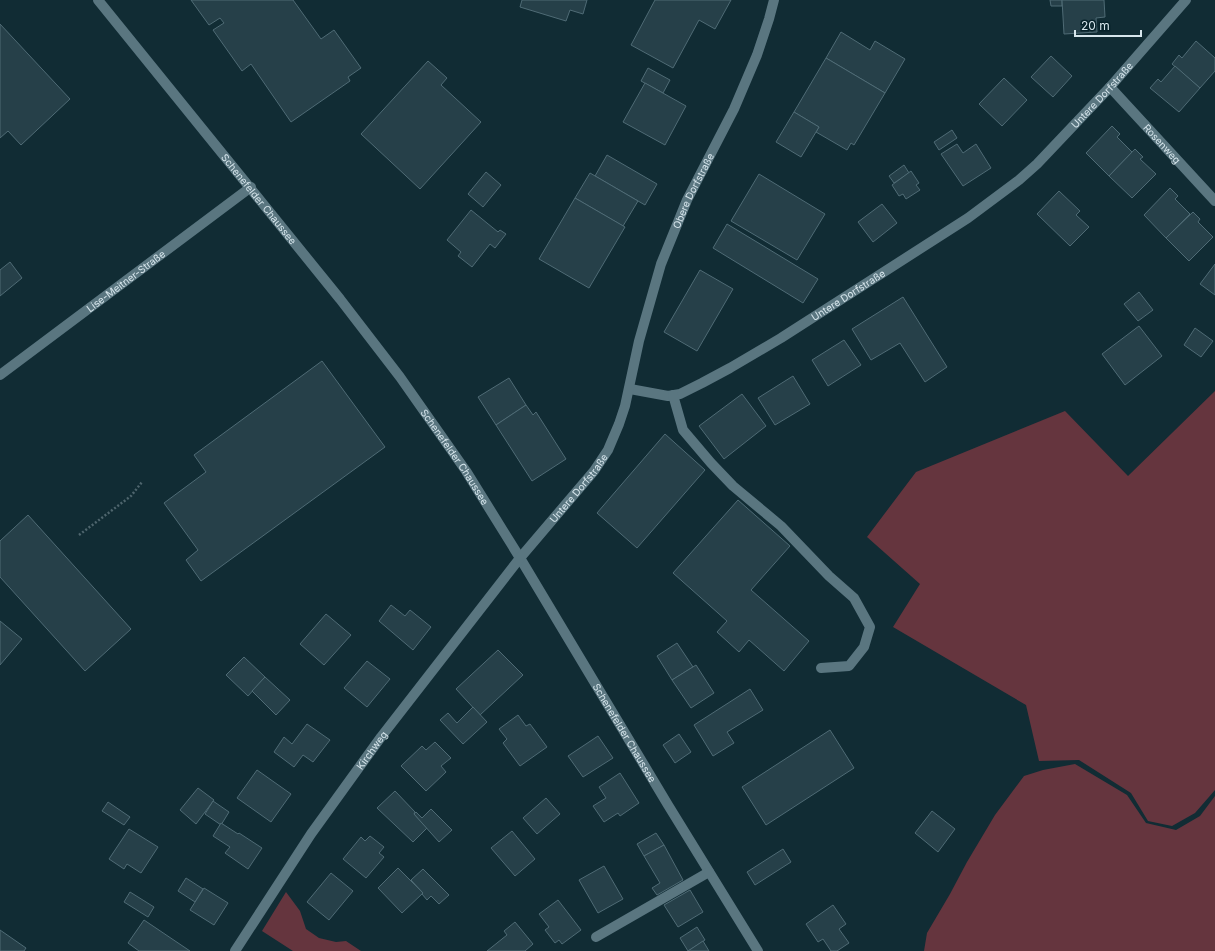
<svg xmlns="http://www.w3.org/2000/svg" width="1215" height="951" font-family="Inter,sans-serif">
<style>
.green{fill:#65353e}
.building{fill:#264049;stroke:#4f6b75}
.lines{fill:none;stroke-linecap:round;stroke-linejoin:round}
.path{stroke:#4e656d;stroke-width:2.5;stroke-dasharray:2 2;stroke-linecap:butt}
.minor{stroke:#5a7680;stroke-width:10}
.labels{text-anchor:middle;stroke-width:4;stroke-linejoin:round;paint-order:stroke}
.street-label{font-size:10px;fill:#d7e6ec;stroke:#07222a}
</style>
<rect width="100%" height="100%" fill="#112c34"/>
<g class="green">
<path d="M 1215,391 L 1215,790 L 1195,813 L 1172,826 L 1148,821 L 1131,793 L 1079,760 L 1039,761 L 1026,705 L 893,627 L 920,584 L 867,537 L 916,472 L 1065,411 L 1128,476 Z"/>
<path d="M 1075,764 L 1127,795 L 1146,823 L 1176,830 L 1200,816 L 1215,796 L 1215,951 L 924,951 L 927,933 L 950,894 L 967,862 L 995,815 L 1024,776 L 1043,770 Z"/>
<path d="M 286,892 L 300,911 L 306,929 L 319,938 L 336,942 L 346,941 L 361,951 L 293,951 L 262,931 Z"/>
</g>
<g class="building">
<path d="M 191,0 L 293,0 L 321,39 L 334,30 L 361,68 L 348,77 L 350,81 L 291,122 L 251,64 L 242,71 L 213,30 L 224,23 L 220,18 L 209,25 Z"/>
<path d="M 522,0 L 587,0 L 583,14 L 570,10 L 566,21 L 520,7 Z"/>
<path d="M 655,0 L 731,0 L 715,29 L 699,20 L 673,68 L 631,45 Z"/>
<path d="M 1050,0 L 1062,0 L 1062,6 L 1051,6 Z"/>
<path d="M 1062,0 L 1104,0 L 1105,17 L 1096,18 L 1097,32 L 1064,34 Z"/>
<path d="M 0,24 L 70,99 L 21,145 L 8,131 L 0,138 Z"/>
<path d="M 841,32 L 870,50 L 875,41 L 905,59 L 885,93 L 826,58 Z"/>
<path d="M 1196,41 L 1215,58 L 1215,71 L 1200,88 L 1172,64 L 1179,55 L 1182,58 Z"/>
<path d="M 1051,56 L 1072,76 L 1053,97 L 1031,77 Z"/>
<path d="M 826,58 L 885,93 L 854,145 L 851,143 L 847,150 L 816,132 L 819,127 L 794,112 Z"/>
<path d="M 428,61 L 447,78 L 441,85 L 481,122 L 420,189 L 361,134 Z"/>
<path d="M 1175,66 L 1200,88 L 1179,112 L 1150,88 L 1158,79 L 1161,82 Z"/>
<path d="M 648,68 L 670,80 L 663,93 L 641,81 Z"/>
<path d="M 1004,78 L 1027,100 L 1002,126 L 979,104 Z"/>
<path d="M 645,83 L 686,106 L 665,145 L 623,122 Z"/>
<path d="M 794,112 L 819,127 L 801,157 L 776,142 Z"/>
<path d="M 1112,126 L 1120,134 L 1117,137 L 1132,152 L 1109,176 L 1086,153 Z"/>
<path d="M 952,130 L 957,138 L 939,150 L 934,142 Z"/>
<path d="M 957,144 L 963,153 L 976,144 L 991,168 L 963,186 L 941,154 Z"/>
<path d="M 1135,149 L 1143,157 L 1140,159 L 1156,174 L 1132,198 L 1109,176 Z"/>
<path d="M 607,155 L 657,184 L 645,205 L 595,176 Z"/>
<path d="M 904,165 L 909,173 L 894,183 L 889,176 Z"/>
<path d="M 911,171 L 919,183 L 916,185 L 920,190 L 906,199 L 903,194 L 899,196 L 892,185 Z"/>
<path d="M 486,172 L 501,185 L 483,207 L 468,194 Z"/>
<path d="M 590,173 L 638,201 L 623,226 L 575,198 Z"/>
<path d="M 759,174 L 825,214 L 797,260 L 731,221 Z"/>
<path d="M 1170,188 L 1178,196 L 1175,199 L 1190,214 L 1166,238 L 1144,215 Z"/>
<path d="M 1059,191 L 1080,211 L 1076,215 L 1089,227 L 1070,246 L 1037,214 Z"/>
<path d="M 575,198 L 625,227 L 589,288 L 539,259 Z"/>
<path d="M 882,204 L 897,223 L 873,242 L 858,222 Z"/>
<path d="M 471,210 L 498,232 L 500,230 L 506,234 L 495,248 L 490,244 L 472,267 L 458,256 L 461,252 L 447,240 Z"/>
<path d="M 1193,212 L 1200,219 L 1198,222 L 1213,237 L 1189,261 L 1166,238 Z"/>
<path d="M 727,224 L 818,279 L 803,303 L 713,248 Z"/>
<path d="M 10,262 L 22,278 L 0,296 L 0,270 Z"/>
<path d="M 1215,264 L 1215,295 L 1200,284 Z"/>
<path d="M 700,270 L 733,289 L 697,351 L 664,332 Z"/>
<path d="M 1139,292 L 1153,310 L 1138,321 L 1124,304 Z"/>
<path d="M 903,297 L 947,367 L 925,382 L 900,343 L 871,360 L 852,329 Z"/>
<path d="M 1139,326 L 1162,356 L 1125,385 L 1102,354 Z"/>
<path d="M 1195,328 L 1213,341 L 1201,357 L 1184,345 Z"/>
<path d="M 844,340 L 861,365 L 828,386 L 812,360 Z"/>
<path d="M 322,361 L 385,447 L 201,581 L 186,560 L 198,550 L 164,503 L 206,472 L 194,455 Z"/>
<path d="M 793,376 L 810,404 L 775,425 L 758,398 Z"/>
<path d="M 509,378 L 526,405 L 496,425 L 478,397 Z"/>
<path d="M 742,394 L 766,426 L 724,459 L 699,426 Z"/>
<path d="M 526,405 L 533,415 L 536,412 L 566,459 L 532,481 L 496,425 Z"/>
<path d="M 665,434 L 705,470 L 637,548 L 597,513 Z"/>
<path d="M 738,500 L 790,546 L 751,590 L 809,641 L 784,671 L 749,640 L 739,652 L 717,632 L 727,621 L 673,573 Z"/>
<path d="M 28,515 L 131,629 L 85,671 L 0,577 L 0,541 Z"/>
<path d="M 391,605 L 405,616 L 410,610 L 431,627 L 413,650 L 379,621 Z"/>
<path d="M 326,614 L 351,635 L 324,665 L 300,644 Z"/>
<path d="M 0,621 L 22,639 L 0,665 Z"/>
<path d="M 677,643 L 693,667 L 672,680 L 657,656 Z"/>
<path d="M 498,650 L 523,675 L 480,715 L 456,689 Z"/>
<path d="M 244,657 L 265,677 L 248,696 L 226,675 Z"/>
<path d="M 367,661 L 390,679 L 367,707 L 344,688 Z"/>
<path d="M 696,665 L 714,693 L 691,708 L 672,680 Z"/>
<path d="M 265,677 L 290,700 L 276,715 L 252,691 Z"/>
<path d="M 750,689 L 763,710 L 727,732 L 734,743 L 713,756 L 694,725 Z"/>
<path d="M 473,707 L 487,722 L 463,744 L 440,720 L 448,713 L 457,723 Z"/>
<path d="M 518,715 L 526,726 L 530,724 L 547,747 L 520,766 L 503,743 L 507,739 L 499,729 Z"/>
<path d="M 307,724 L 330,740 L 313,762 L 303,755 L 294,767 L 274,752 L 284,737 L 292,744 Z"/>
<path d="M 830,730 L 854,768 L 766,825 L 742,787 Z"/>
<path d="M 679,734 L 691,752 L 675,763 L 663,745 Z"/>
<path d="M 598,736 L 613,758 L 583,777 L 568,756 Z"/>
<path d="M 435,742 L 451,758 L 441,766 L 446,772 L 426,791 L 401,766 L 422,746 L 426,750 Z"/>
<path d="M 257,770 L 291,794 L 271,822 L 237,798 Z"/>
<path d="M 620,773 L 639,803 L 620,816 L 618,813 L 604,822 L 593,806 L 606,798 L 599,787 Z"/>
<path d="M 198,788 L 214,800 L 196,824 L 180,810 Z"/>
<path d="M 395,791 L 415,812 L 414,814 L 427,828 L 413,842 L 377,808 Z"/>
<path d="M 546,798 L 560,814 L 537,834 L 523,818 Z"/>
<path d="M 213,801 L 229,812 L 221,825 L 205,814 Z"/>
<path d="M 108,802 L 130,817 L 124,825 L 102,811 Z"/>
<path d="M 431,809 L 452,830 L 439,842 L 414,814 L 416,812 L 422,818 Z"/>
<path d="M 932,811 L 955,829 L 938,852 L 915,833 Z"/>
<path d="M 221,823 L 238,834 L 239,833 L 262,848 L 248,869 L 225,853 L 230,847 L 213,836 Z"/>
<path d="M 129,829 L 158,847 L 141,873 L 127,864 L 124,869 L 109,859 Z"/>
<path d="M 512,831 L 535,859 L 515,876 L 491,848 Z"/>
<path d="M 656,833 L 664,845 L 644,856 L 637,844 Z"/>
<path d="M 370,836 L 384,847 L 379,853 L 384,857 L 366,878 L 343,859 L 361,837 L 365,841 Z"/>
<path d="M 664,845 L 683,880 L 657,895 L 652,888 L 660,883 L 644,856 Z"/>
<path d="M 783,849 L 791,862 L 755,885 L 747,872 Z"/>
<path d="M 604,866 L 623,899 L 598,913 L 579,880 Z"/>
<path d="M 398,868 L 423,893 L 402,913 L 378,888 Z"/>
<path d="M 423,869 L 449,895 L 439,904 L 431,896 L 427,900 L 422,894 L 423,893 L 411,880 Z"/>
<path d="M 331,873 L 353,891 L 329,920 L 307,902 Z"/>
<path d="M 186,878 L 203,889 L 195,902 L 178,891 Z"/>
<path d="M 204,888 L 228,903 L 214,925 L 190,910 Z"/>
<path d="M 690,890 L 703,912 L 678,927 L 664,905 Z"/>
<path d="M 130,892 L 154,907 L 148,917 L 124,902 Z"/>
<path d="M 558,900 L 581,930 L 562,944 L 559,940 L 555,943 L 545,930 L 549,927 L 539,914 Z"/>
<path d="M 833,905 L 846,924 L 839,929 L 849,943 L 837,951 L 831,951 L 823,939 L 818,942 L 806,924 Z"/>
<path d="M 144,920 L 190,951 L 139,951 L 128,943 Z"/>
<path d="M 515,922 L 533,944 L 525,951 L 487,951 L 507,935 L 504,931 Z"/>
<path d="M 697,927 L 705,940 L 688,951 L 680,938 Z"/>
<path d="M 0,930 L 26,948 L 24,951 L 0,951 Z"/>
<path d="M 703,941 L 709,951 L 688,951 Z"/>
</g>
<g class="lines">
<path class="path" d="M 79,535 L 131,496 L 142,482"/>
<g class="minor">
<path id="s1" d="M 98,0 L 340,299 L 400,377 L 466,471 L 520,558 L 668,805 L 758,951"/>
<path id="s2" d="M 1110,87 L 1215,201"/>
<path id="s3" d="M 0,375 L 251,187"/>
<path id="s4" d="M 630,389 L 668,396 L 680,394 L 702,383 L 730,368 L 781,338 L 968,218 L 1019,180 L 1037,164 L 1110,87 L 1186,0"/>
<path d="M 673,395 L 683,430 L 711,463 L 733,486 L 781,526 L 829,576 L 854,598 L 870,627 L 864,647 L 849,666 L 821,668"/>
<path d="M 596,937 L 709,872"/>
<path id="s5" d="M 235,951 L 311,834 L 381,737 L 520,558 L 594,471 L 608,450 L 619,424 L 625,406 L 639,341 L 661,264 L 687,200 L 734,109 L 757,55 L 769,19 L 774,0"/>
</g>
</g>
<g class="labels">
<g class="street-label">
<text dy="4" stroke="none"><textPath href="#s4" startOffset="571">Untere Dorfstraße</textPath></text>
<text dy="4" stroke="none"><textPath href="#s2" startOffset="77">Rosenweg</textPath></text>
<text dy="4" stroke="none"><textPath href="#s5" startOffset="899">Obere Dorfstraße</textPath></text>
<text dy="4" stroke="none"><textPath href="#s1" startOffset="256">Schenefelder Chaussee</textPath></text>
<text dy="4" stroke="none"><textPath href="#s3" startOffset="157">Lise-Meitner-Straße</textPath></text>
<text dy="4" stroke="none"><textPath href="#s4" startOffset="246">Untere Dorfstraße</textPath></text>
<text dy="4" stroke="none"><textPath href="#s1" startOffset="580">Schenefelder Chaussee</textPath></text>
<text dy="4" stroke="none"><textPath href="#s5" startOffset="577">Untere Dorfstraße</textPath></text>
<text dy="4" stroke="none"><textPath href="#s1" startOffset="904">Schenefelder Chaussee</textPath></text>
<text dy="4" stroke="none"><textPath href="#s5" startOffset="243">Kirchweg</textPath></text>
</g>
</g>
<path d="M1075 30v6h66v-6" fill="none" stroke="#d7e6ec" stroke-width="2"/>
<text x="1081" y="30" font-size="12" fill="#d7e6ec" stroke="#07222a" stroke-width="3" paint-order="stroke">20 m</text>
</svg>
